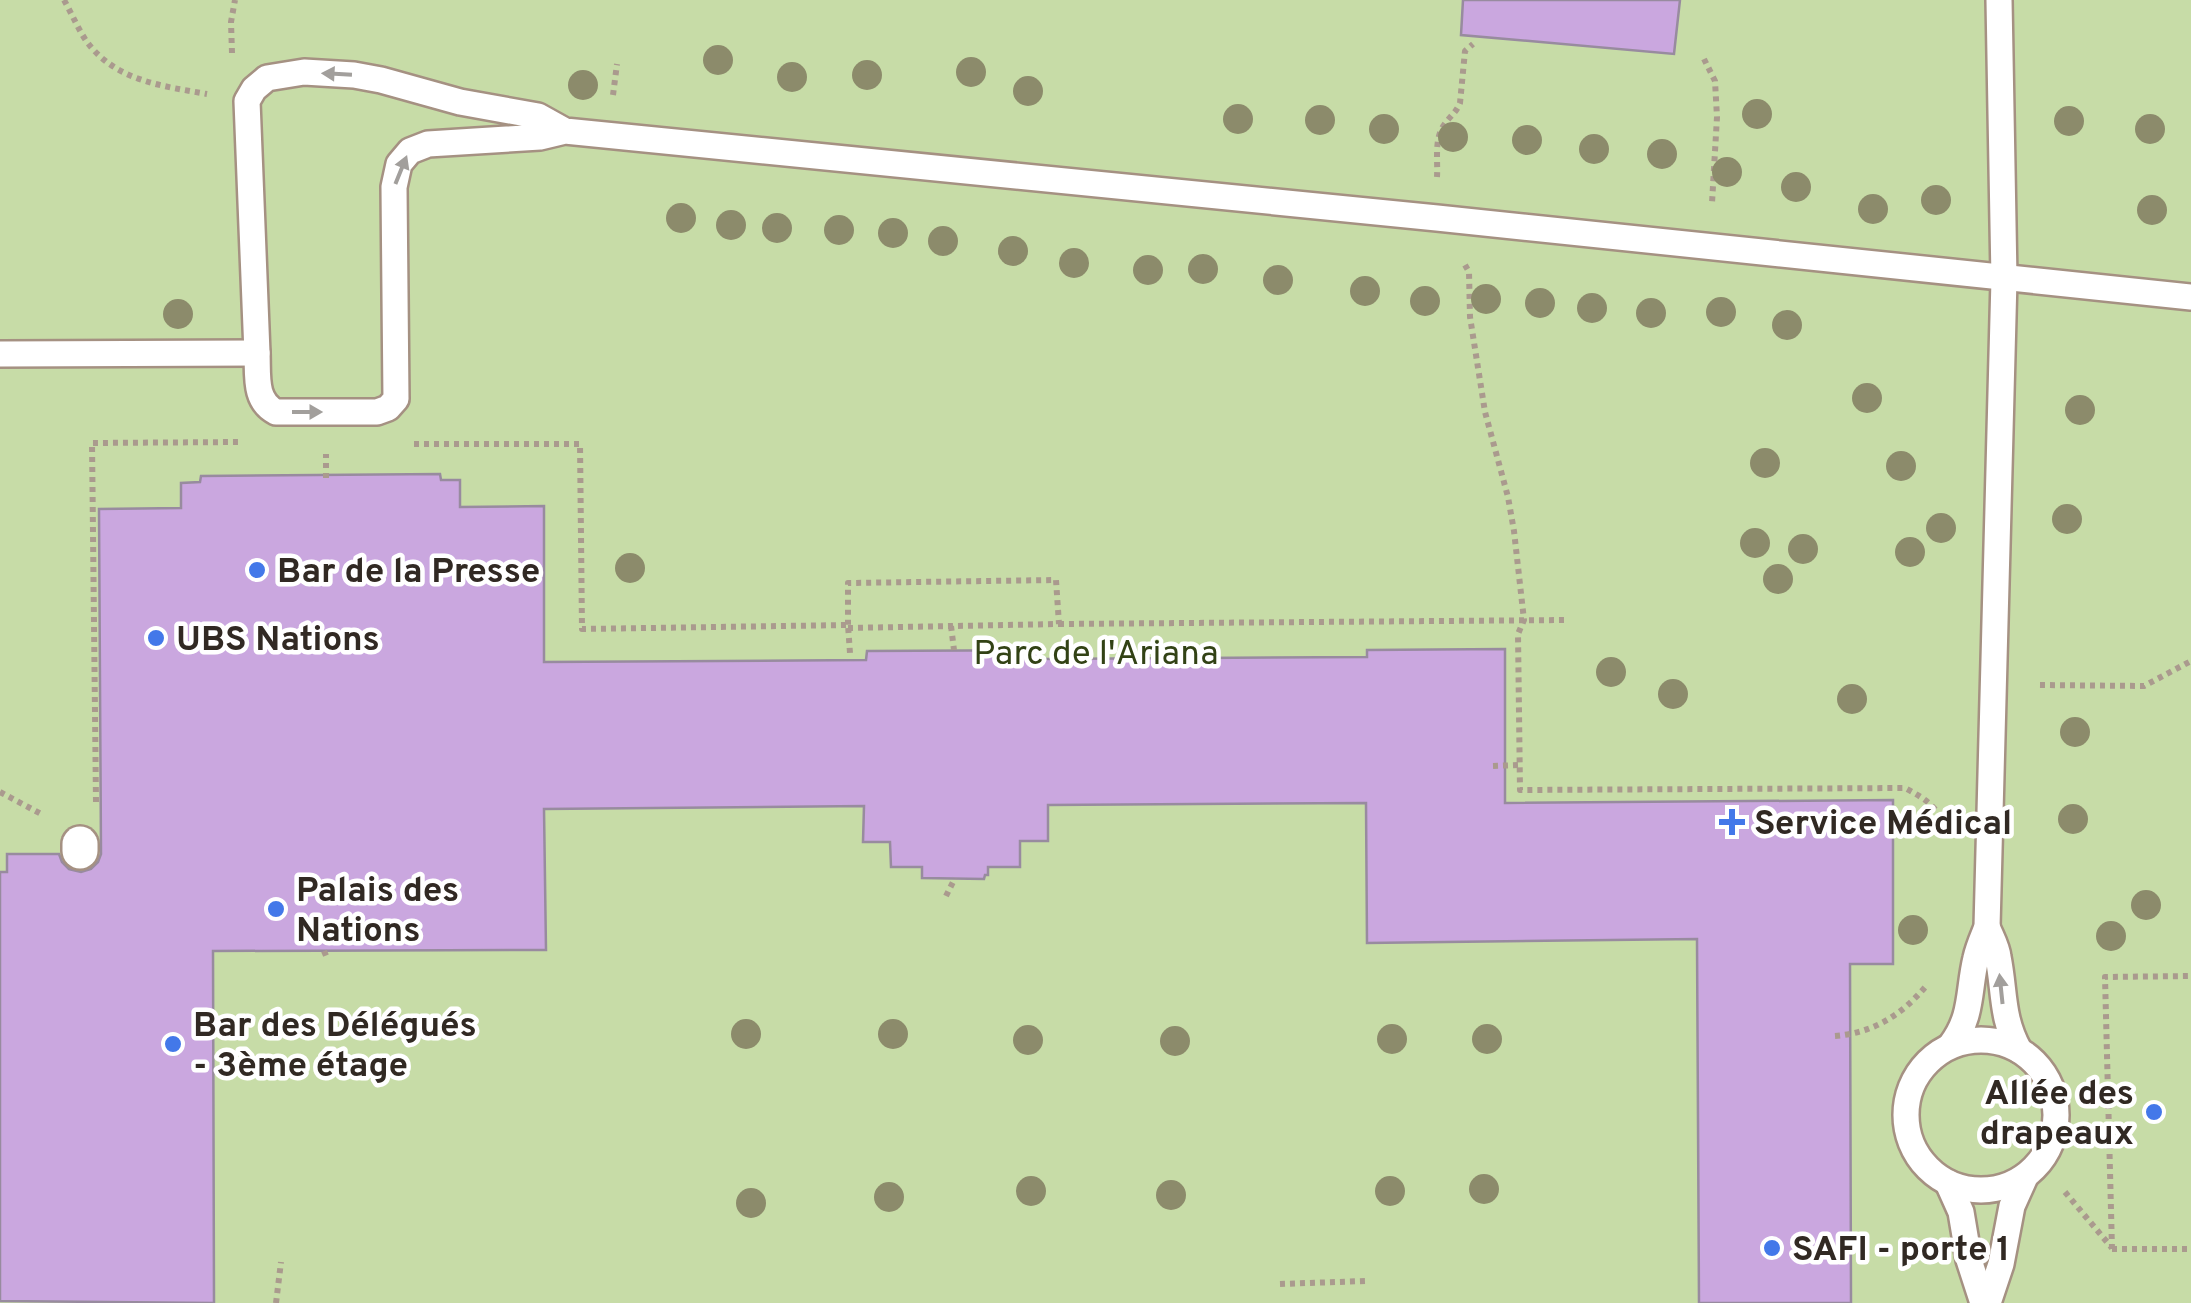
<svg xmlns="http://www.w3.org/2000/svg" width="2191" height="1303" font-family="Overpass,sans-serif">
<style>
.green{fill:#c7dca7}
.building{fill:#caa7df;stroke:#988b9f;stroke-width:2.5}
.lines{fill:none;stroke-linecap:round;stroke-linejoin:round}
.service-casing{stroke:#a59182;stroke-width:30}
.pedestrian-casing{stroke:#a59182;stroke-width:40}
.path{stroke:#aa9a8e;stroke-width:6;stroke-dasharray:5 5;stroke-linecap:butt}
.service{stroke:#fff;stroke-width:25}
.pedestrian{stroke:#fff;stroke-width:35}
.tree{fill:#8c8b6b}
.oneway{fill:#a29f9c}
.poi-dot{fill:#4378e9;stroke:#fff;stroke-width:4}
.labels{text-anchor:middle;stroke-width:9;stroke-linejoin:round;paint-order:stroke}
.poi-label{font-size:35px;font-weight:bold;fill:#312923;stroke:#fff;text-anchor:start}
.park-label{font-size:35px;fill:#324215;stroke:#fff}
</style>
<rect width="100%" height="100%" fill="#fae5d4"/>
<rect class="green" x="0" y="0" width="2191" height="1303"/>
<g class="building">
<path d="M 1463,0 L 1680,0 L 1674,54 L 1461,35 Z"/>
<path d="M 440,474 L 441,480 L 460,480 L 460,507 L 544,506 L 544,662 L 866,660 L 867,651 L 1041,650 L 1041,659 L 1367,657 L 1367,650 L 1505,649 L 1505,803 L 1893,800 L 1893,964 L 1850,964 L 1851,1303 L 1699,1303 L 1697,939 L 1367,943 L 1366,803 L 1048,805 L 1048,841 L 1020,841 L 1020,867 L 988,867 L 988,875 L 985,875 L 984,879 L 922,878 L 922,867 L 891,867 L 890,842 L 863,842 L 864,806 L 544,809 L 546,950 L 213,951 L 214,1303 L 0,1301 L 0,872 L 7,872 L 7,854 L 59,854 L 62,862 L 69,869 L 81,872 L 91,869 L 98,862 L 101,854 L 99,509 L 181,508 L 181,483 L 200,482 L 201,476 Z"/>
</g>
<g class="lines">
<defs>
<g id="service">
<path d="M 565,131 L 538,116 L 460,102 L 381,80 L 354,75 L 304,72 L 267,78 L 254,89 L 247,101 L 257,353 C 258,376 254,401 276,412 L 377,412 L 388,408 L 396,399 L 394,187 L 399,164 L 410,151 L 428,144 L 540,137 L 565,131 L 1437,218 L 2191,297"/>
<path d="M 0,354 L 257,353"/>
<path d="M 1987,927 C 1991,937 1997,947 1998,957 C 2005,992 2001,1017 2019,1050"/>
<circle cx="1981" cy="1115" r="75"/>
<path d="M 1951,1045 C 1973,1016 1968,991 1976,958 C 1978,948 1983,937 1987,927 L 2004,279 L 1999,0"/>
<path d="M 1948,1183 L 1961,1212 L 1969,1260 L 1983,1303"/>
<path d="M 1988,1303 L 2001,1264 L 2012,1206 L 2025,1177"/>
</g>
<path id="pedestrian" d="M 80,851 L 80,844"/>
</defs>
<use href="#service" class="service-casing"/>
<use href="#pedestrian" class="pedestrian-casing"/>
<g class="path">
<path d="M 64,0 C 72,14 78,29 87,42 C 116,81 162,86 207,94"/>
<path d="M 232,53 L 231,22 L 235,0"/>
<path d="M 1704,59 L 1715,81 L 1717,117 L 1712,203"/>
<path d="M 613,95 L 617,64"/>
<path d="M 1437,177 C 1438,160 1434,139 1444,125 C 1450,116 1456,113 1460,103 L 1465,51 L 1473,44"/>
<path d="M 1465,265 L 1469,272 L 1470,317 L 1485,412 L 1508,497 L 1514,531 L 1524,620 L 1518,634 L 1520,790 L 1905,788 C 1922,797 1936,805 1944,824"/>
<path d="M 414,444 L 580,444 L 582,629 L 848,625 L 850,653"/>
<path d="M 326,478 L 326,454"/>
<path d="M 1059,624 L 1565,620"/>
<path d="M 951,626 L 954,650"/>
<path d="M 848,628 L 1059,624 L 1056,580 L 848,583 L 848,625"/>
<path d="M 2040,685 L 2144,686 L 2191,661"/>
<path d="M 1493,766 L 1519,765"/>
<path d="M 0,792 L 43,815"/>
<path d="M 96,802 L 92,443 L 241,442"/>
<path d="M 946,896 L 955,878"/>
<path d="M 324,951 L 327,958"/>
<path d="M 1835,1036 C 1873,1033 1902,1015 1926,986"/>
<path d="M 2065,1192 L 2112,1248"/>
<path d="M 2112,1249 L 2105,977 L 2191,976"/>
<path d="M 2112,1249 L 2191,1249"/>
<path d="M 1280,1284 L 1365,1281"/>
<path d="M 276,1303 L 281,1262"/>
</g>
<use href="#service" class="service"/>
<use href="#pedestrian" class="pedestrian"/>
</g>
<g class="tree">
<circle cx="718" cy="60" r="15"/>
<circle cx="971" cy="72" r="15"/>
<circle cx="867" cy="75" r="15"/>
<circle cx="792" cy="77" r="15"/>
<circle cx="583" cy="85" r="15"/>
<circle cx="1028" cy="91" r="15"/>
<circle cx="1757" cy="114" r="15"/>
<circle cx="1238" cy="119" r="15"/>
<circle cx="1320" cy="120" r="15"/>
<circle cx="2069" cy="121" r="15"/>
<circle cx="1384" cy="129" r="15"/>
<circle cx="2150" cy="129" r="15"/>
<circle cx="1453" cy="137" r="15"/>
<circle cx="1527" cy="140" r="15"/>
<circle cx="1594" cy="149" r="15"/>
<circle cx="1662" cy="154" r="15"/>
<circle cx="1727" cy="172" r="15"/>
<circle cx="1796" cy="187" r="15"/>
<circle cx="1936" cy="200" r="15"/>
<circle cx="1873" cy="209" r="15"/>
<circle cx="2152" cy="210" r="15"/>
<circle cx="681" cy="218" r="15"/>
<circle cx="731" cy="225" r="15"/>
<circle cx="777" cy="228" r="15"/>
<circle cx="839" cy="230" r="15"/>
<circle cx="893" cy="233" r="15"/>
<circle cx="943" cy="241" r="15"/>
<circle cx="1013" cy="251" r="15"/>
<circle cx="1074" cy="263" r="15"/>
<circle cx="1203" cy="269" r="15"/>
<circle cx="1148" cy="270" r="15"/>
<circle cx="1278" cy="280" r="15"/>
<circle cx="1365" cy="291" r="15"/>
<circle cx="1486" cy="299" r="15"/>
<circle cx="1425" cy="301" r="15"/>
<circle cx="1540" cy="303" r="15"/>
<circle cx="1592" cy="308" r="15"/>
<circle cx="1721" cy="312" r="15"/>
<circle cx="1651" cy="313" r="15"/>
<circle cx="178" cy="314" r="15"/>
<circle cx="1787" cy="325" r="15"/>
<circle cx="1867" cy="398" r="15"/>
<circle cx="2080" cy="410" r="15"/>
<circle cx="1765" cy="463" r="15"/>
<circle cx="1901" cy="466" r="15"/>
<circle cx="2067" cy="519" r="15"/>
<circle cx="1941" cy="528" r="15"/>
<circle cx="1755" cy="543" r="15"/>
<circle cx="1803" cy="549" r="15"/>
<circle cx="1910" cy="552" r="15"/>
<circle cx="630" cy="568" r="15"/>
<circle cx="1778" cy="579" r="15"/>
<circle cx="1611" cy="672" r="15"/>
<circle cx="1673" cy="694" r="15"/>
<circle cx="1852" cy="699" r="15"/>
<circle cx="2075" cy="732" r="15"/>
<circle cx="2073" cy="819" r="15"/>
<circle cx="2146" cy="905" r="15"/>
<circle cx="1913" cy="930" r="15"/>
<circle cx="2111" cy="936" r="15"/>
<circle cx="746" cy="1034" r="15"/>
<circle cx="893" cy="1034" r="15"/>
<circle cx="1392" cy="1039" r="15"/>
<circle cx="1487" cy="1039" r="15"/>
<circle cx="1028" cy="1040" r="15"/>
<circle cx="1175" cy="1041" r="15"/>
<circle cx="1484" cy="1189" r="15"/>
<circle cx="1031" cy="1191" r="15"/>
<circle cx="1390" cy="1191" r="15"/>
<circle cx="1171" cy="1195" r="15"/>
<circle cx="889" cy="1197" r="15"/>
<circle cx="751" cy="1203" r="15"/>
</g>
<defs><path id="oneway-solid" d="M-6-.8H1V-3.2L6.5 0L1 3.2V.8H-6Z" transform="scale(2.5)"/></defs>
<g class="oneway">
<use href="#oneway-solid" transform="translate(337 74) rotate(-177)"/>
<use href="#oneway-solid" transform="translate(401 170) rotate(-68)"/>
<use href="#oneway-solid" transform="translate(307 412)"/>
<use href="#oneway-solid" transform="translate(2001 989) rotate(-96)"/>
</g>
<g class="poi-dot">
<circle cx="257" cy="570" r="10"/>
<circle cx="156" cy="638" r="10"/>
<path d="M1727 807h10v10h10v10h-10v10h-10v-10h-10v-10h10z"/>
<circle cx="276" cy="909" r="10"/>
<circle cx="173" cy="1044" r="10"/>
<circle cx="2154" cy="1112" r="10"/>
<circle cx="1772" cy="1248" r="10"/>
</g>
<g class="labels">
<g class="poi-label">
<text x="277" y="582">Bar de la Presse</text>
<text x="176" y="650">UBS Nations</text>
<text x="1754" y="834">Service Médical</text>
<text x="296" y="901">Palais des<tspan x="296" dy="40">Nations</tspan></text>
<text x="193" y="1036">Bar des Délégués<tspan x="193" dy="40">- 3ème étage</tspan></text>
<text x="2134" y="1104" text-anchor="end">Allée des<tspan x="2134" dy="40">drapeaux</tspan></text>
<text x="1792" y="1260">SAFI - porte 1</text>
</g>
<g class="park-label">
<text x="1096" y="664">Parc de l'Ariana</text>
</g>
</g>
</svg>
